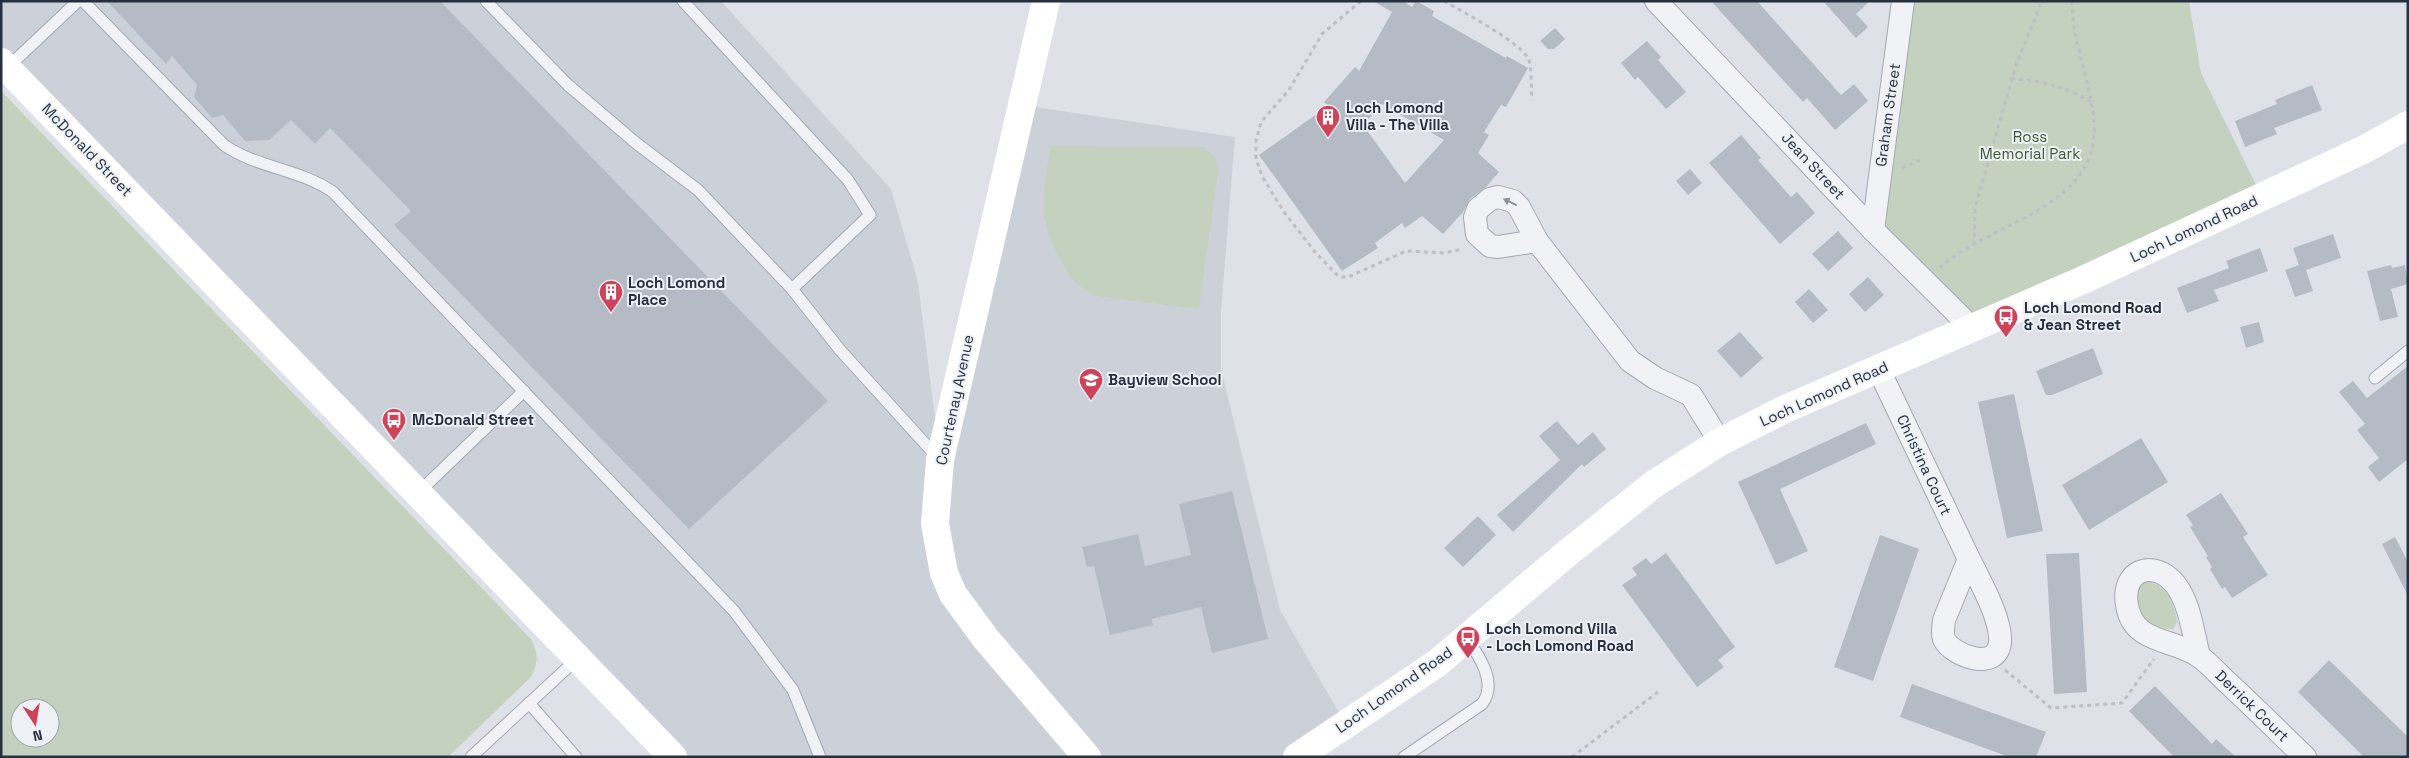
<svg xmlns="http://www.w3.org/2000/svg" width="2409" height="758" font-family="'Space Grotesk',sans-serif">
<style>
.built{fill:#ccd1d9}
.green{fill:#c4d1bf;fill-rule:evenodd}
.building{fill:#b5bbc4;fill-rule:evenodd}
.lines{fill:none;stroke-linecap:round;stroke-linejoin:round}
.lane-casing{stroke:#a3a9b2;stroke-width:13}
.street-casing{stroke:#a3a9b2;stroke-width:24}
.path{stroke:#bcc0c6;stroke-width:3;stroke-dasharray:4 4;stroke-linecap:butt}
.lane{stroke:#f0f2f6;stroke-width:11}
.street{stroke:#f0f2f6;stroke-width:22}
.secondary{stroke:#fff;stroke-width:28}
.oneway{fill:#8c919a}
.labels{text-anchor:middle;stroke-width:4;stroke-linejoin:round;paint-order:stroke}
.poi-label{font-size:15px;font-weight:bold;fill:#27303e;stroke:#edf1f5;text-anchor:start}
.street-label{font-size:15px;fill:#27303e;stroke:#edf1f5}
.park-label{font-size:15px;fill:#3c5a34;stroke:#edf1f5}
</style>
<rect width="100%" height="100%" fill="#dee2e8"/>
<path class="built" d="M 1,1 L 721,1 L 891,189 L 918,282 L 940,458 L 1022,105 L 1235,137 L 1221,312 L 1221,369 L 1280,610 L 1346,725 L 1297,757 L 673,757 L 1,62 Z"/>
<g class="green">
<path d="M 1903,1 L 2189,1 L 2201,73 L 2262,197 L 1972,328 L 1873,230 Z"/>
<path d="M 1,91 L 531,639 C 538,652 539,663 531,677 L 448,757 L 1,757 ZM 20,708 L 50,708 L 50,738 L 20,738 Z"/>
<path d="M 1050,146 L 1204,147 L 1216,159 L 1218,172 L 1199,309 L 1096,296 L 1076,284 L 1062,263 L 1051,241 L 1044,216 L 1044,190 Z"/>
<path d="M 2144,581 C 2164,581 2175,604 2177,622 L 2173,629 C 2147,633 2125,602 2144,581 Z"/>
</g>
<g class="building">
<path d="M 107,1 L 440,1 L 828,401 L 689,529 L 394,225 L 411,211 L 330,128 L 315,144 L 291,120 L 269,140 L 245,141 L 223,115 L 212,118 L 194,97 L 197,85 L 172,56 L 166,64 Z"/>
<path d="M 1373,1 L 1403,1 L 1412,7 L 1416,1 L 1434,11 L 1432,16 L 1506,58 L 1507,56 L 1528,68 L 1506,107 L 1501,105 L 1484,132 L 1489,135 L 1478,153 L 1499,172 L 1486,187 L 1470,199 L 1463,212 L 1443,234 L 1422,216 L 1405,228 L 1402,223 L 1375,243 L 1378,248 L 1342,271 L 1259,155 L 1328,106 L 1324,102 L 1355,67 L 1359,71 L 1392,12 ZM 1382,104 L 1444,140 L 1405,183 L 1363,125 Z"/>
<path d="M 1711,1 L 1757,1 L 1841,95 L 1854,84 L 1868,101 L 1835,130 L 1807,98 L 1803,102 Z"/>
<path d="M 1823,1 L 1870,1 L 1856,14 L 1868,27 L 1856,38 Z"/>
<path d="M 1555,28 L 1565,39 L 1554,49 L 1548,49 L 1540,41 Z"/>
<path d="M 1647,41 L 1661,57 L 1658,60 L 1686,92 L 1666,109 L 1638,77 L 1635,80 L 1621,63 Z"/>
<path d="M 2312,85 L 2322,110 L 2274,128 L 2277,134 L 2245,147 L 2235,121 L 2277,104 L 2275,100 Z"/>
<path d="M 1741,135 L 1761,158 L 1758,160 L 1791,197 L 1797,192 L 1815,213 L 1780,244 L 1709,163 Z"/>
<path d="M 1690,169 L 1702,183 L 1688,195 L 1676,181 Z"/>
<path d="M 1838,231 L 1853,248 L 1828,271 L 1812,254 Z"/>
<path d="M 2333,234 L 2341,258 L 2306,270 L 2313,291 L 2295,297 L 2285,270 L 2299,265 L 2293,248 Z"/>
<path d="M 2260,248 L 2268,271 L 2214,290 L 2219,301 L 2187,313 L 2177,288 L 2229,268 L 2226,261 Z"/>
<path d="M 2391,265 L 2392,268 L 2405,265 L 2408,284 L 2391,289 L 2398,317 L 2380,321 L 2367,271 Z"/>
<path d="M 1868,277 L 1884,295 L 1865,312 L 1849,294 Z"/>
<path d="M 1809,289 L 1828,310 L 1813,323 L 1795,302 Z"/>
<path d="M 2259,322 L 2264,342 L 2246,348 L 2240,327 Z"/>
<path d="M 1740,332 L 1763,358 L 1741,378 L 1717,351 Z"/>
<path d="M 2093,348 L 2103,374 L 2052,395 L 2046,395 L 2036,371 Z"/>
<path d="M 2408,366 L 2408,459 L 2379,482 L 2368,467 L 2379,458 L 2357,430 L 2365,424 L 2339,392 L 2353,381 L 2367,398 Z"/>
<path d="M 2014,394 L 2043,531 L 2007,538 L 1978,402 Z"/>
<path d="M 1557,421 L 1578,445 L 1593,432 L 1606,449 L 1584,467 L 1582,464 L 1513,532 L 1497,515 L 1560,460 L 1539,436 Z"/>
<path d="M 1866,423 L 1876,444 L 1780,489 L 1808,551 L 1776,565 L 1738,482 Z"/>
<path d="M 2141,438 L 2168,482 L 2089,530 L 2062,485 Z"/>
<path d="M 1232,491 L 1268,639 L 1212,653 L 1201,607 L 1152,619 L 1153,625 L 1110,635 L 1094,566 L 1087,567 L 1082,547 L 1138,534 L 1145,566 L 1191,555 L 1179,504 Z"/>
<path d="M 2221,493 L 2248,534 L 2243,537 L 2268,575 L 2232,598 L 2225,587 L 2222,589 L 2210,569 L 2212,567 L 2206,557 L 2208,556 L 2190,527 L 2193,525 L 2186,515 Z"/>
<path d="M 1478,516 L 1496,535 L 1463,567 L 1444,548 Z"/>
<path d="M 1880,535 L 1919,549 L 1873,681 L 1834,667 Z"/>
<path d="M 2395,537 L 2408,562 L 2408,596 L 2382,544 Z"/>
<path d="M 1666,553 L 1735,647 L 1718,660 L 1724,667 L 1697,687 L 1622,585 L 1637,575 L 1632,568 L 1646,558 L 1651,564 Z"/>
<path d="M 2079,553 L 2087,692 L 2054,694 L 2046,554 Z"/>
<path d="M 2329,660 L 2408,737 L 2408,757 L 2364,757 L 2298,692 Z"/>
<path d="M 1912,684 L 2046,732 L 2036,757 L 2009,757 L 1900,717 Z"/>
<path d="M 2155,686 L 2212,744 L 2216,739 L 2236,757 L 2174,757 L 2129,711 Z"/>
</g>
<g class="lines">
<defs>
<g id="lane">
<path d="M 83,1 L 224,145 C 257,168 300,169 333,192 L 734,611 L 793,690 L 820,757"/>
<path d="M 486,1 L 568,85 L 636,143 L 698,190 L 792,289 L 840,350 L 939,459"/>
<path d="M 683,1 L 848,180 L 870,215 L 792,289"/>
<path d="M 7,68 L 78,1"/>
<path d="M 2375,378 L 2408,351"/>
<path d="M 418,493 L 524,391"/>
<path d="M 529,703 L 576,757"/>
<path d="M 471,757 L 578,658"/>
<path d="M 1404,757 L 1482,704 C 1498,683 1479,655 1466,638"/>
</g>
<g id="street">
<path d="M 1656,1 L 1873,230 L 1972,328"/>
<path d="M 1873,230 L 1903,1"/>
<path d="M 1537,241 L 1498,247 L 1490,246 L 1477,234 L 1475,217 L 1478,209 L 1490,199 L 1498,197 L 1513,201 L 1519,207 L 1537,241 L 1630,361 L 1655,378 L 1691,395 L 1720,442"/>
<path d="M 1879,370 L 1969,559 L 1944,620 C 1943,627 1942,633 1944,639 C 1951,655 1997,673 2000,642 C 2002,620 1979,579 1969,559"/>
<path d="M 2199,656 C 2193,633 2190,603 2175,584 C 2153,558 2121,570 2127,605 C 2133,645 2175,638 2200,657 C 2210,664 2219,675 2228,683 C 2254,707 2279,732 2305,757"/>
</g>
</defs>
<use href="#lane" class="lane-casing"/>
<use href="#street" class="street-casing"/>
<g class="path">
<path d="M 1361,1 L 1322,34 L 1289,90 L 1261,122 L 1256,141 L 1256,158 L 1262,176 L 1284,212 L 1315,252 L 1339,277 L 1348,277 L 1406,251 L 1444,253 L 1462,249"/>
<path d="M 1444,1 C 1463,12 1518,41 1528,58 C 1532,65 1531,90 1532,100"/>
<path d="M 2011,79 C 2038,79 2068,88 2091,102"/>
<path d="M 1902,168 L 1920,160"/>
<path d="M 1974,245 L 1975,208 L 2016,65 L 2042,1"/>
<path d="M 1940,268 C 1989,221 2101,210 2094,121 C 2091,81 2072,43 2072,1"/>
<path d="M 2005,670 L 2051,708 L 2122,703 L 2154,659"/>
<path d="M 1572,757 L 1658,692"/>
</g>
<use href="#lane" class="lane"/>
<use href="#street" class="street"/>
<g class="secondary">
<path d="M 1046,1 L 940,460 L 935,524 L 944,573 L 953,594 L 986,639 L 1087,757"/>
<path d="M 1,62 L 673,757"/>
<path d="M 1297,757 L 1436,664 L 1565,555 L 1654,484 L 1720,442 L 1783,410 L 2083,280 L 2365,149 L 2408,125"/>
</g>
</g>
<defs><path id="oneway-solid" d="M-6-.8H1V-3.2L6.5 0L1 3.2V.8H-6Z" transform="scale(1.25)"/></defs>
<use class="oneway" href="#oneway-solid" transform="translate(1510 202) rotate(-154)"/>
<defs>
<symbol id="building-pin" viewBox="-11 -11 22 30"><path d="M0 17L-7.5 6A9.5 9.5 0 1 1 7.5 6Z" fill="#ce425a" stroke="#edf1f5"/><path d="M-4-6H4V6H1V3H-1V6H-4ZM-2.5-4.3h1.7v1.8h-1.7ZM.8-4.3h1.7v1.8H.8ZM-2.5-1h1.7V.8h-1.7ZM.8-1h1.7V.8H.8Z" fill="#fff"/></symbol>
<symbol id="bus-pin" viewBox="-11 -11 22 30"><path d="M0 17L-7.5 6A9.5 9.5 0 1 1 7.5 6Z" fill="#ce425a" stroke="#edf1f5"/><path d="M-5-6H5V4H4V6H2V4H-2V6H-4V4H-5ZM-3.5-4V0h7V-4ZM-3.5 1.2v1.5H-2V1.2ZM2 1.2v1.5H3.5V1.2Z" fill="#fff"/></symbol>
<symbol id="school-pin" viewBox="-11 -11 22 30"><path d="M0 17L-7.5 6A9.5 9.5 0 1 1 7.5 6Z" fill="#ce425a" stroke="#edf1f5"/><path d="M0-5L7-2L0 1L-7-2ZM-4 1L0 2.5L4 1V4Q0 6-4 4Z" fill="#fff"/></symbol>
</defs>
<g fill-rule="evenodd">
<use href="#building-pin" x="1314" y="103" width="28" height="38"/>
<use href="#building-pin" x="597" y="278" width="28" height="38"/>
<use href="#bus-pin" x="1992" y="303" width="28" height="38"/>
<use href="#school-pin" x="1077" y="366" width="28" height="38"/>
<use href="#bus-pin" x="380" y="406" width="28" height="38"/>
<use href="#bus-pin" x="1454" y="624" width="28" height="38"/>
</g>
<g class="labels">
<g class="poi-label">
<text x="1346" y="113">Loch Lomond<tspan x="1346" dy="17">Villa - The Villa</tspan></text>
<text x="628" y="288">Loch Lomond<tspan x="628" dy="17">Place</tspan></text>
<text x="2024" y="313">Loch Lomond Road<tspan x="2024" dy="17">&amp; Jean Street</tspan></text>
<text x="1108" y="385">Bayview School</text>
<text x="412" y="425">McDonald Street</text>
<text x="1486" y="634">Loch Lomond Villa<tspan x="1486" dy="17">- Loch Lomond Road</tspan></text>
</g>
<g class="street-label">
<text transform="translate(1888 115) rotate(-82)" y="5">Graham Street</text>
<text transform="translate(87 150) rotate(46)" y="5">McDonald Street</text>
<text transform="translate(1813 166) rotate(47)" y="5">Jean Street</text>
<text transform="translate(2194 229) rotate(-25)" y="5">Loch Lomond Road</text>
<text transform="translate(1824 394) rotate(-24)" y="5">Loch Lomond Road</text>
<text transform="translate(955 400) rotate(-78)" y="5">Courtenay Avenue</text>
<text transform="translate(1924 465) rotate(65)" y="5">Christina Court</text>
<text transform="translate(1394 690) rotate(-35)" y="5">Loch Lomond Road</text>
<text transform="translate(2252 706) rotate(44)" y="5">Derrick Court</text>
</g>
<g class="park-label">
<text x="2030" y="142">Ross<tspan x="2030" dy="17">Memorial Park</tspan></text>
</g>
</g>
<rect width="2409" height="758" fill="none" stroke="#27303e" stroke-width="5"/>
<g transform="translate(35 723) rotate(168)"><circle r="24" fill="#edf1f5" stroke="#9ea4ac"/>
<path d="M0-4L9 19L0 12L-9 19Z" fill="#ce425a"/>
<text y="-8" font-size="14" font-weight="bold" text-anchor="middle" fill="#27303e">N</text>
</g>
</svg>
